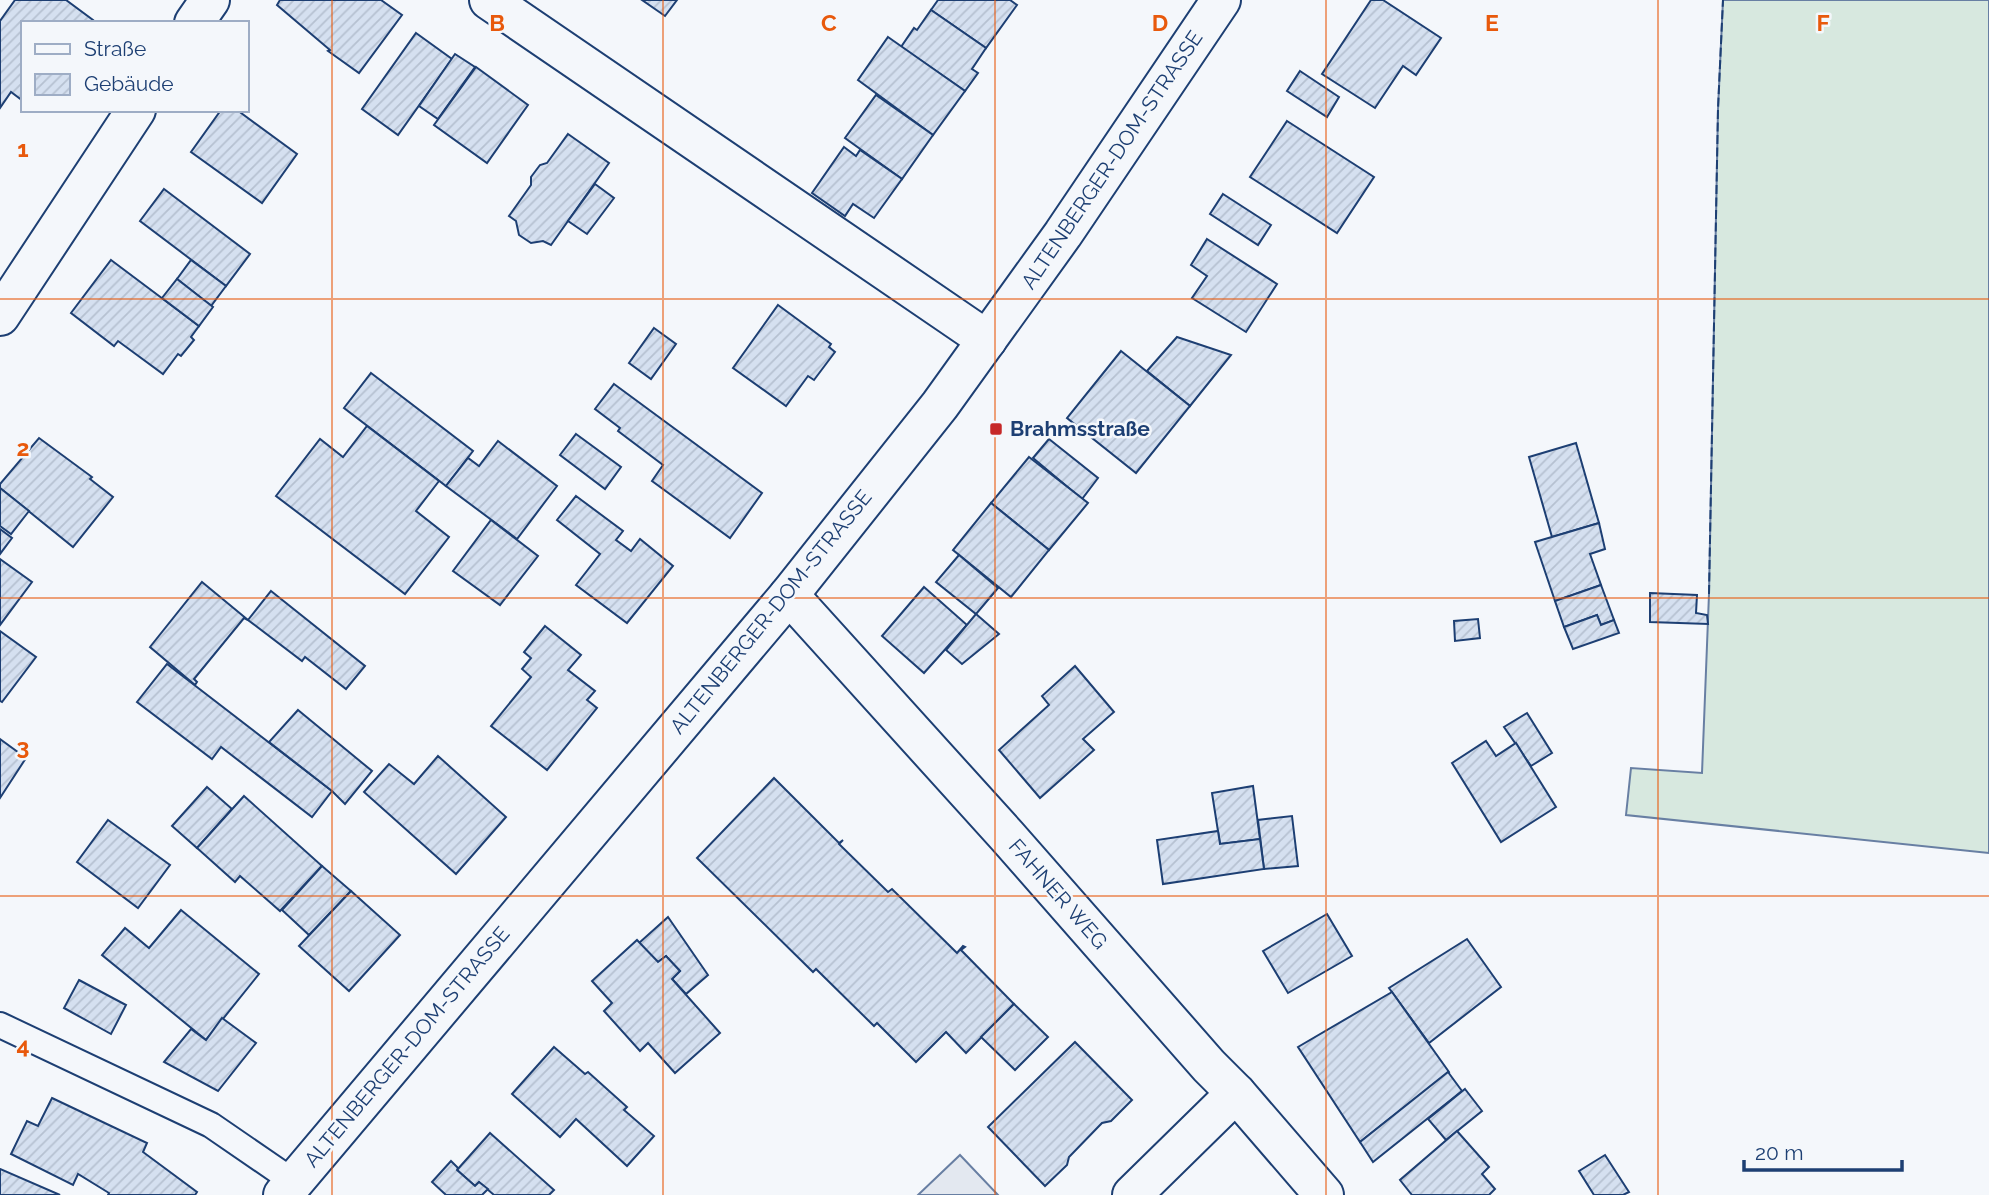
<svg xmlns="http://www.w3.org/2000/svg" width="1989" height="1195" font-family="Raleway,sans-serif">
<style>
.grass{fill:#d7e8df;stroke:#687fa3;stroke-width:2}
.parking{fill:#e3e8f0;stroke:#687fa3;stroke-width:2}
.building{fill:url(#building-hatch);stroke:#1d3f73;stroke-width:2}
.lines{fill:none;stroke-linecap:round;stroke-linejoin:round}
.service-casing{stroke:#1d3f73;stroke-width:28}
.minor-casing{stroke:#1d3f73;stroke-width:42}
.secondary-casing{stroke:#1d3f73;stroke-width:42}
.service{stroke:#f4f7fb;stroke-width:24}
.minor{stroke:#f4f7fb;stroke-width:38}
.secondary{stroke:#f4f7fb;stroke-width:38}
.fence{stroke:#1d3f73;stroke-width:2;stroke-dasharray:9 3.5;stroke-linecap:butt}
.grid{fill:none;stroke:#e8590c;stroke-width:2;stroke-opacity:0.55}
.poi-dot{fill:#c62828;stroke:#f4f7fb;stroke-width:2.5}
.labels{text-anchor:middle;stroke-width:5;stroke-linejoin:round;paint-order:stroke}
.street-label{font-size:21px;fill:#1d3f73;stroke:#f4f7fb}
.poi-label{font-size:21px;font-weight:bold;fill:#1d3f73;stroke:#f4f7fb;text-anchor:start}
.grid-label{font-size:23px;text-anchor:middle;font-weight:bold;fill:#e8590c;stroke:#f4f7fb;stroke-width:5;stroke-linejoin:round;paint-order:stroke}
</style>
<defs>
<pattern id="building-hatch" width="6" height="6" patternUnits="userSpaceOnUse" patternTransform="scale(1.75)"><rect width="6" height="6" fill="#d5e0f0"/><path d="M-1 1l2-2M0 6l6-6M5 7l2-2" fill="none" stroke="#b6c1d1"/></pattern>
</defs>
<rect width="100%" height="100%" fill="#f4f7fb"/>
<path class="grass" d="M 1723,0 L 1989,0 L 1989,853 L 1626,815 L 1631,768 L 1702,773 L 1709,594 L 1718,109 Z"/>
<path class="parking" d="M 960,1155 L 998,1195 L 918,1195 Z"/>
<g class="building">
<path d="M 15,0 L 66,0 L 93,20 L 91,23 L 23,23 L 23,101 L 11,92 L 0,108 L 0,21 Z"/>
<path d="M 280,0 L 381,0 L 402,15 L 359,73 L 328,51 L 330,50 L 277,5 Z"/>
<path d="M 642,0 L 677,0 L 665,16 Z"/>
<path d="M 938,0 L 1010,0 L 1017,5 L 986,48 L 931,10 Z"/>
<path d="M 1371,0 L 1383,0 L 1441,38 L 1416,75 L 1403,66 L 1375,108 L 1322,74 Z"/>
<path d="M 931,10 L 986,48 L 972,69 L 978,73 L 965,91 L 901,47 L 914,28 L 917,30 Z"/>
<path d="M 416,33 L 452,59 L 398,135 L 362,109 Z"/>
<path d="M 888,37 L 965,91 L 933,135 L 858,80 Z"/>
<path d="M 455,54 L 475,67 L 438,119 L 419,106 Z"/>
<path d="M 476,67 L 528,105 L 487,163 L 434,125 Z"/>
<path d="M 1300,71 L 1339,97 L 1327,117 L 1287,91 Z"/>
<path d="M 876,95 L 933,135 L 902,179 L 845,138 Z"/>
<path d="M 221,110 L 237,110 L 297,154 L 262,203 L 191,152 Z"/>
<path d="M 1287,121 L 1374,177 L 1337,233 L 1250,177 Z"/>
<path d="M 568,134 L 609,163 L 551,245 L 543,241 L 531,243 L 519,235 L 516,221 L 509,216 L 531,185 L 531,177 L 540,165 L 547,163 Z"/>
<path d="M 844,147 L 856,156 L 860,150 L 902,179 L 874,218 L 853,204 L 845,216 L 812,193 Z"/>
<path d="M 595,184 L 614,198 L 587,234 L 568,221 Z"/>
<path d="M 164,189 L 250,254 L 226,286 L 140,221 Z"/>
<path d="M 1223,194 L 1271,225 L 1258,245 L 1210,214 Z"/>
<path d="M 1207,239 L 1277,284 L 1246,332 L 1192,298 L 1207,276 L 1191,265 Z"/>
<path d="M 111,260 L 199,326 L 191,337 L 194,340 L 181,356 L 178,354 L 163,374 L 118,341 L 114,346 L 71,313 Z"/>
<path d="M 191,260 L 226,286 L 211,306 L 177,279 Z"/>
<path d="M 177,279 L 213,307 L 199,326 L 162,298 Z"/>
<path d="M 778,305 L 831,344 L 829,347 L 835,352 L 814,380 L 808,376 L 786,406 L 733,368 Z"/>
<path d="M 654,328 L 676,344 L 651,379 L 629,363 Z"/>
<path d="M 1177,337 L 1231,355 L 1190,406 L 1147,371 Z"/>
<path d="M 1121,351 L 1190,406 L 1136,473 L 1067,418 Z"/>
<path d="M 371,373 L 473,451 L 446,486 L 344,408 Z"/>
<path d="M 614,384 L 762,493 L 730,538 L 652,481 L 663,465 L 618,431 L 620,428 L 595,409 Z"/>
<path d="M 367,426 L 439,481 L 416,511 L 449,537 L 405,594 L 276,496 L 320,439 L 343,457 Z"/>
<path d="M 576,434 L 621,467 L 605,489 L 560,455 Z"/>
<path d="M 39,438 L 92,477 L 90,479 L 113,497 L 73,547 L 0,488 L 0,484 Z"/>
<path d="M 1049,439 L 1098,478 L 1082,499 L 1033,458 Z"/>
<path d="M 498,441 L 557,486 L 517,539 L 446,486 L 468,458 L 479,466 Z"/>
<path d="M 1576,443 L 1599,523 L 1552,537 L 1529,457 Z"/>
<path d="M 1029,457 L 1088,503 L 1049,550 L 991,503 Z"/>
<path d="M 0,488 L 29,511 L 11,534 L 0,526 Z"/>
<path d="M 576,496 L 623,531 L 616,540 L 631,551 L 640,539 L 673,566 L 627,623 L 576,585 L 600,554 L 557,520 Z"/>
<path d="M 991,503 L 1049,550 L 1011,597 L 953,550 Z"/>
<path d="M 491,520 L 538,556 L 500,605 L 453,571 Z"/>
<path d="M 1599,523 L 1605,549 L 1590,554 L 1601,585 L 1555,601 L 1535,542 Z"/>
<path d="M 0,529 L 12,538 L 0,554 Z"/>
<path d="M 959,555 L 998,588 L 976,614 L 936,582 Z"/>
<path d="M 0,559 L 32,582 L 0,625 Z"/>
<path d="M 202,582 L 248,620 L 244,618 L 194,679 L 197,682 L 195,685 L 150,647 Z"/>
<path d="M 1601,585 L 1614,620 L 1601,625 L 1597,615 L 1564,627 L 1555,601 Z"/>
<path d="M 924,587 L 967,625 L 924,673 L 882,636 Z"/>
<path d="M 271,591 L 365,666 L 346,689 L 305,657 L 302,661 L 248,620 Z"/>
<path d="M 1650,593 L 1697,595 L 1696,613 L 1707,615 L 1708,624 L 1650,622 Z"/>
<path d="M 976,614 L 999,634 L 962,664 L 946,650 Z"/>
<path d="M 1597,615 L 1601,625 L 1614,620 L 1619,633 L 1573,649 L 1564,627 Z"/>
<path d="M 1478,619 L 1480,638 L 1455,641 L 1454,621 Z"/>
<path d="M 545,626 L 581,655 L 568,670 L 595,691 L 587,700 L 597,708 L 547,770 L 491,726 L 531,677 L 522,669 L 531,658 L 524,652 Z"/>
<path d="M 0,631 L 36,657 L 2,702 L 0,701 Z"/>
<path d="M 167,664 L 332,791 L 312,817 L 221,747 L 212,759 L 137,702 Z"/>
<path d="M 1075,666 L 1114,712 L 1083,739 L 1094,750 L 1040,798 L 999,750 L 1049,705 L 1042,696 Z"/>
<path d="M 298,710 L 372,771 L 345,804 L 332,791 L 269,742 Z"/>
<path d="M 1527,713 L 1552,753 L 1531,766 L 1504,727 Z"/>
<path d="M 0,739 L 26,758 L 0,798 Z"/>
<path d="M 1486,741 L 1496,756 L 1516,743 L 1556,807 L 1501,842 L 1452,763 Z"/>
<path d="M 438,756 L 506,817 L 456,874 L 364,792 L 389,764 L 414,784 Z"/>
<path d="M 774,778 L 839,843 L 843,840 L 839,844 L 888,892 L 892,889 L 957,953 L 963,946 L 965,947 L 961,950 L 1014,1004 L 966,1053 L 946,1032 L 916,1062 L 877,1023 L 874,1026 L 816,969 L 813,972 L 697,858 Z"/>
<path d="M 1253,786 L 1260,839 L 1220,844 L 1212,793 Z"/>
<path d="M 207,787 L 232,809 L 197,848 L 172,826 Z"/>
<path d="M 244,796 L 322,866 L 280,911 L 240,876 L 235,882 L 197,848 Z"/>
<path d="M 1292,816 L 1298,866 L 1264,869 L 1258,820 Z"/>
<path d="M 108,820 L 170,865 L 138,908 L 77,862 Z"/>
<path d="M 1218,831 L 1220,844 L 1260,839 L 1264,869 L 1163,884 L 1157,840 Z"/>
<path d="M 322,866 L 351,891 L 309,935 L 282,910 Z"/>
<path d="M 351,891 L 400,935 L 349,991 L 299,946 Z"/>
<path d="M 181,910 L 259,974 L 206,1040 L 102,955 L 125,928 L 149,948 Z"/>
<path d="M 1327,914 L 1352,956 L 1288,993 L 1263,951 Z"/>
<path d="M 668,917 L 708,975 L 686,994 L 672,979 L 680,971 L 666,956 L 658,962 L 639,943 Z"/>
<path d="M 1467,939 L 1501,987 L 1429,1043 L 1389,988 Z"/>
<path d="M 637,940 L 658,962 L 666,956 L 680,971 L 672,979 L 720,1033 L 675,1073 L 648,1043 L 640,1051 L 604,1011 L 612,1003 L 592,981 Z"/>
<path d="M 79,980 L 126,1005 L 111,1034 L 64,1008 Z"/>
<path d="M 1392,992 L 1449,1072 L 1360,1142 L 1298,1047 Z"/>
<path d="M 1014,1004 L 1048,1037 L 1015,1070 L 981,1037 Z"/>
<path d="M 222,1018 L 256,1043 L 218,1091 L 164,1062 L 191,1029 L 206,1040 Z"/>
<path d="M 1075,1042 L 1132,1100 L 1111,1121 L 1102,1123 L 1069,1157 L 1067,1165 L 1045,1186 L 988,1127 Z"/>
<path d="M 554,1047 L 585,1074 L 588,1072 L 627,1107 L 624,1110 L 654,1136 L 627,1166 L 576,1119 L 560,1137 L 512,1094 Z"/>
<path d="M 1448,1072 L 1462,1091 L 1373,1162 L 1360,1142 Z"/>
<path d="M 1465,1089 L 1482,1111 L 1446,1140 L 1428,1119 Z"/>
<path d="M 52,1098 L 147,1143 L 143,1152 L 197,1192 L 195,1195 L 108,1195 L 109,1193 L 78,1174 L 73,1185 L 11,1154 L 27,1121 L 38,1126 Z"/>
<path d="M 1457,1131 L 1489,1167 L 1482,1174 L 1495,1189 L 1489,1195 L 1412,1195 L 1400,1180 Z"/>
<path d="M 490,1133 L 554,1190 L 549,1195 L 494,1195 L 479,1182 L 475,1186 L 457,1170 Z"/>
<path d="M 1605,1155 L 1629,1192 L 1623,1195 L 1594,1195 L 1579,1171 Z"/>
<path d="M 451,1161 L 458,1168 L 457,1170 L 475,1186 L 479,1182 L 488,1189 L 482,1195 L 446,1195 L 432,1182 Z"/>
<path d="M 0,1169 L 60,1195 L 0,1195 Z"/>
</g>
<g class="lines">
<defs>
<path id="service" d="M 0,1025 L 211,1125 L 294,1182"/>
<g id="minor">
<path d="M 489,0 L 987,340"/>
<path d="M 194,23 L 210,0"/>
<path d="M 0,316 L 136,110"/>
<path d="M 789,595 L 1007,836 L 1209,1066 L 1236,1093 L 1324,1195"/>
<path d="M 1132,1195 L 1236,1093"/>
</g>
<path id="secondary" d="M 283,1195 L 789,595 L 940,405 L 1063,234 L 1221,0"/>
</defs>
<use href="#service" class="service-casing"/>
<use href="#minor" class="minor-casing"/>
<use href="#secondary" class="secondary-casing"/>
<use href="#service" class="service"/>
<use href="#minor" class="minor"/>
<use href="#secondary" class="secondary"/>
<path class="fence" d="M 1709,594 L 1718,109 L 1723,0"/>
</g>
<path class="grid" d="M 332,0 L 332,1195M 663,0 L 663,1195M 995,0 L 995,1195M 1326,0 L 1326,1195M 1658,0 L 1658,1195M 0,299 L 1989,299M 0,598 L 1989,598M 0,896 L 1989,896"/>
<rect class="poi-dot" x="989" y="422" width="14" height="14" rx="3.5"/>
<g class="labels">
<g class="street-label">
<text transform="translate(1112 160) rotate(-56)" y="7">ALTENBERGER-DOM-STRASSE</text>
<text transform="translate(771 612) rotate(-51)" y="7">ALTENBERGER-DOM-STRASSE</text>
<text transform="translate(1058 894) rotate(49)" y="7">FAHNER WEG</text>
<text transform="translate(407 1047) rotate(-50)" y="7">ALTENBERGER-DOM-STRASSE</text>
</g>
<g class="poi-label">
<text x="1010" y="436">Brahmsstraße</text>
</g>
</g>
<g class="grid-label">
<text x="497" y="31">B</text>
<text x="829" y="31">C</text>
<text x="1160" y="31">D</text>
<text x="1492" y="31">E</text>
<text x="1823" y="31">F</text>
<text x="23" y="157">1</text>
<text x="23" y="456">2</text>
<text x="23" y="755">3</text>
<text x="23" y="1054">4</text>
</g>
<rect x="21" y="21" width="228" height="91" fill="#f4f7fb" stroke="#9eadc5" stroke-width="2"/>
<rect x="35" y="44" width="35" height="10" fill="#f4f7fb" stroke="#9eadc5" stroke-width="2"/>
<text x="84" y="56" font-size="21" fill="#1d3f73">Straße</text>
<rect x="35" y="74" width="35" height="21" fill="url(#building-hatch)" stroke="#9eadc5" stroke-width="2"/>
<text x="84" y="91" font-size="21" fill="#1d3f73">Gebäude</text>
<path d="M1744 1160v10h158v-10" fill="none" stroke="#1d3f73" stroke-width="3.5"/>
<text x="1755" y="1160" font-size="21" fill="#1d3f73" stroke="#f4f7fb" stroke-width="5" paint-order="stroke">20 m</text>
</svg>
